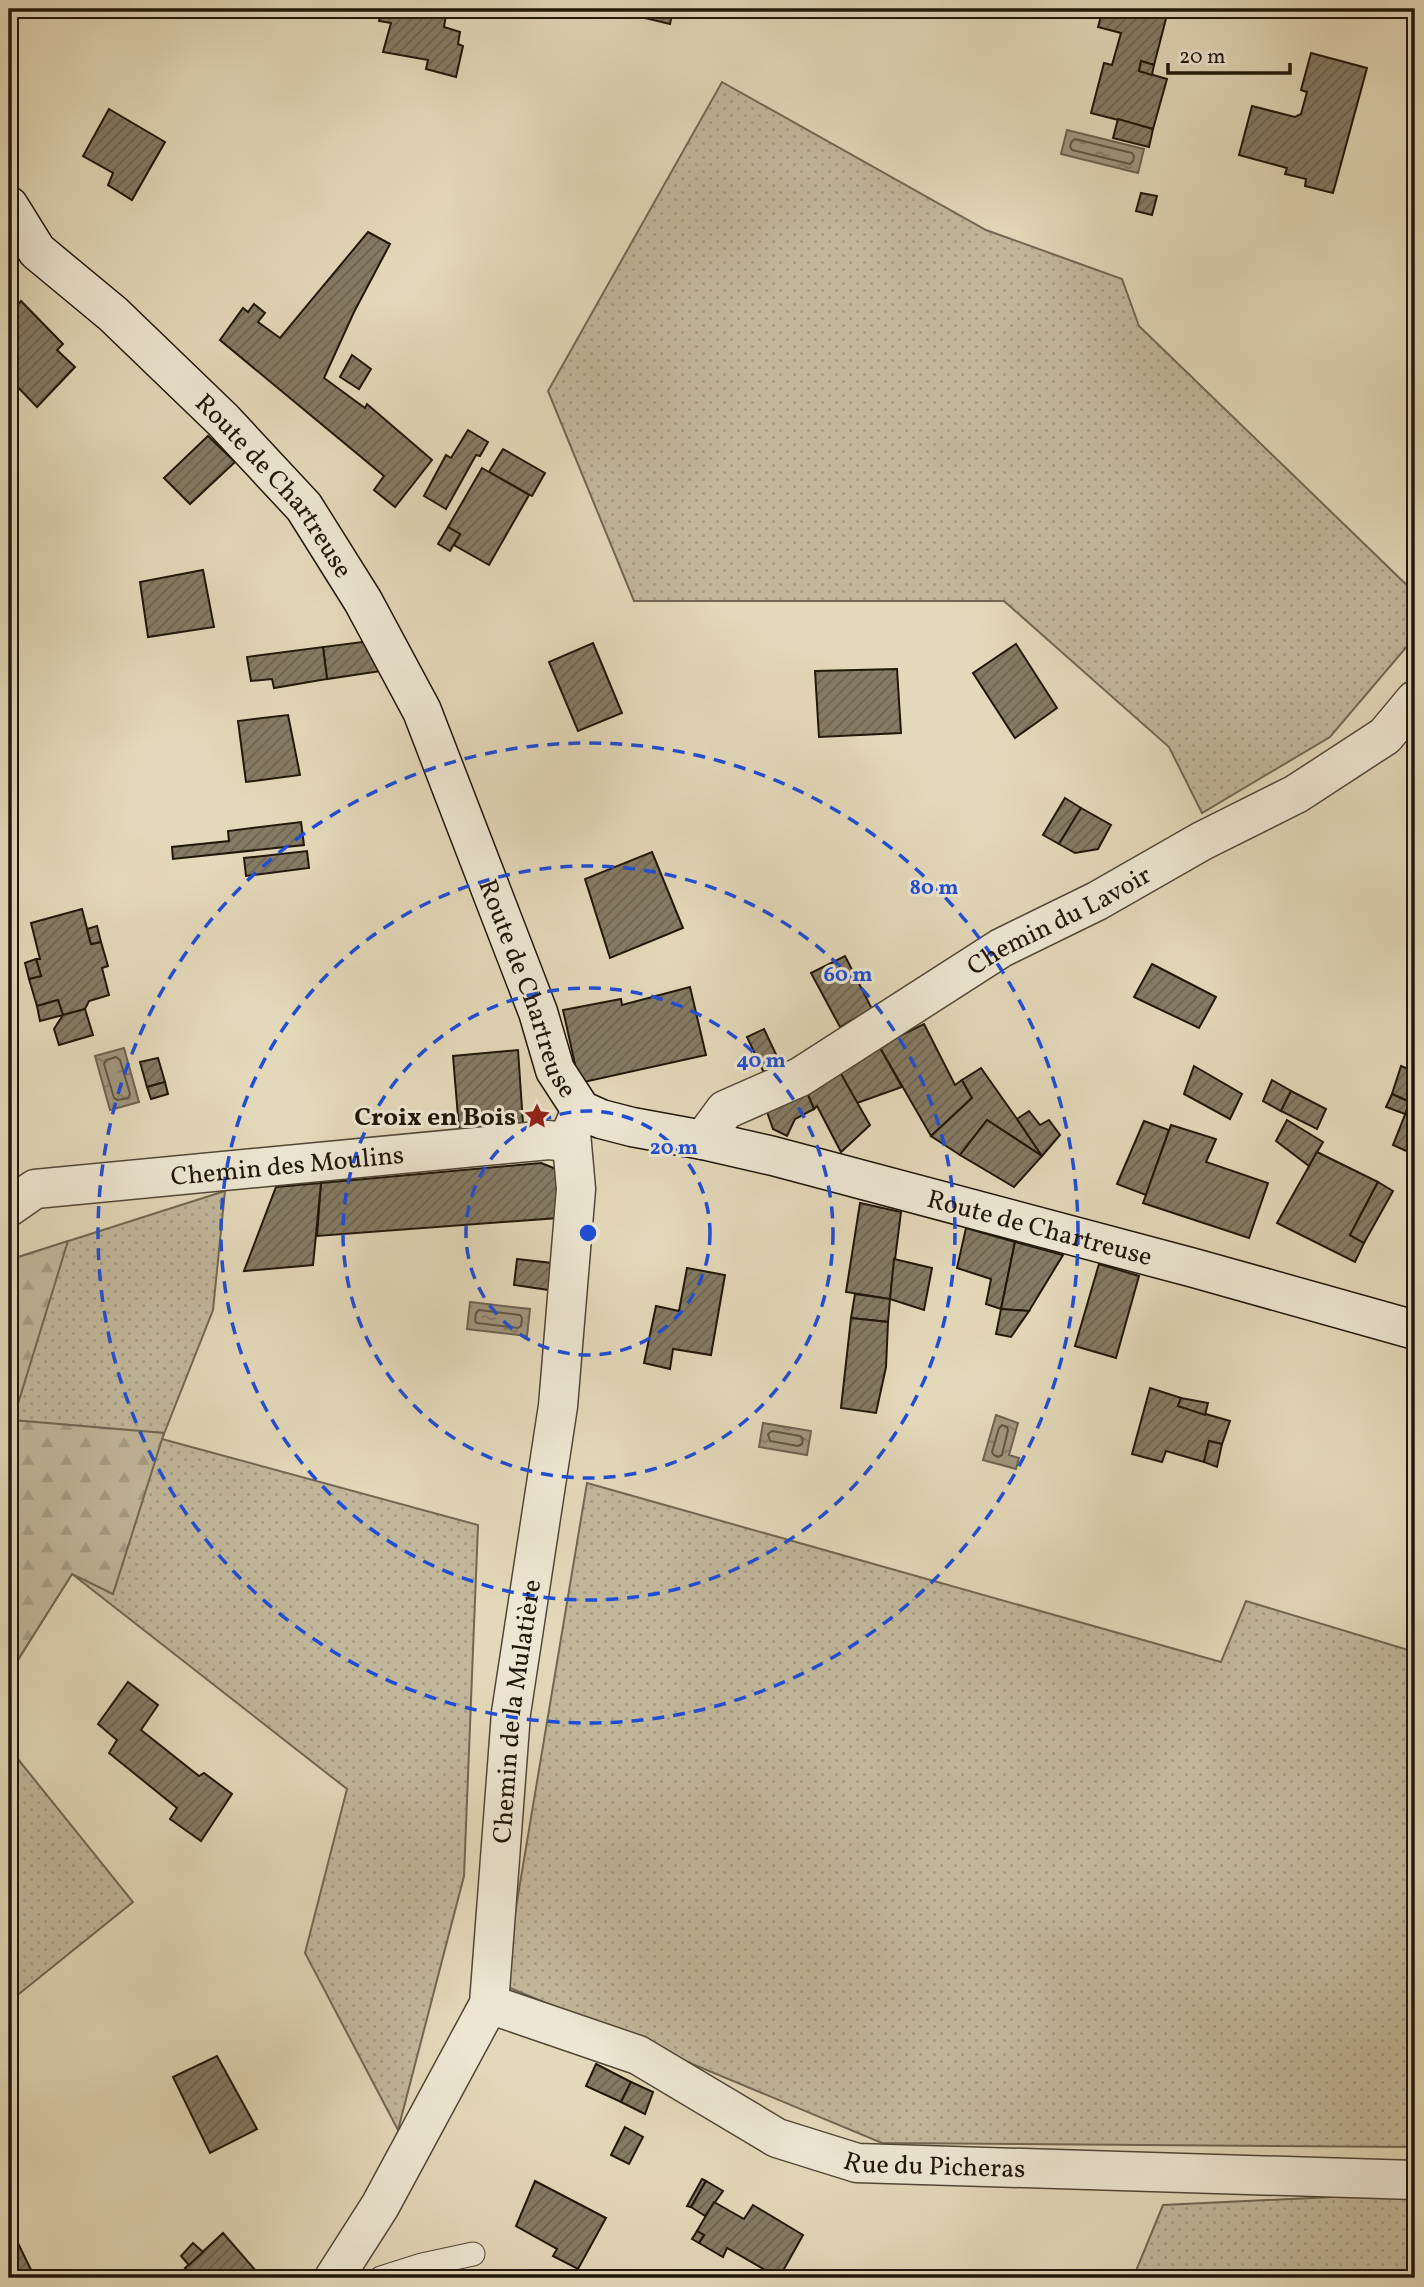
<svg xmlns="http://www.w3.org/2000/svg" width="1424" height="2287" font-family="Vollkorn,serif">
<style>
.grass{fill:url(#grass-dots);stroke:#716752;stroke-width:2}
.forest{fill:url(#forest-firs);stroke:#716752;stroke-width:2}
.water{fill:url(#water-ripples);stroke:#6d6350;stroke-width:2}
.lines{fill:none;stroke-linecap:round;stroke-linejoin:round}
.shore{stroke:#605644;stroke-width:2}
.building{fill:url(#building-hatch);stroke:#20170a;stroke-width:2}
.service-casing{stroke:#514736;stroke-width:25}
.minor-casing{stroke:#514736;stroke-width:41}
.secondary-casing{stroke:#20170a;stroke-width:41}
.service{stroke:#ede6d2;stroke-width:23}
.minor{stroke:#ede6d2;stroke-width:38}
.secondary{stroke:#ede6d2;stroke-width:38}
.ring{fill:none;stroke:#1d4ed8;stroke-width:3.5;stroke-dasharray:12 9}
.labels{text-anchor:middle;stroke-width:6;stroke-linejoin:round;paint-order:stroke}
.street-label{font-size:26px;fill:#20170a;stroke:#ede6d2}
.poi-label{font-size:26px;font-weight:bold;fill:#20170a;stroke:#ede6d2;text-anchor:end}
.centre{fill:#1d4ed8;stroke:#ede6d2;stroke-width:3.5}
.ring-label{font-size:21px;text-anchor:middle;font-weight:bold;fill:#1d4ed8;stroke:#ede6d2;stroke-width:6;stroke-linejoin:round;paint-order:stroke}
</style>
<defs>
<pattern id="grass-dots" width="8" height="8" patternUnits="userSpaceOnUse" patternTransform="scale(1.75)"><rect width="8" height="8" fill="#c2b79b"/><path d="M2 2h.1M6 6h.1" fill="none" stroke="#a69d84" stroke-width="1.8" stroke-linecap="round"/></pattern>
<pattern id="forest-firs" width="22" height="20" patternUnits="userSpaceOnUse" patternTransform="scale(1.75)"><rect width="22" height="20" fill="#c2b79b"/><path d="M5 1l3.5 6h-7zM16 11l3.5 6h-7z" fill="#a69d84"/></pattern>
<pattern id="water-ripples" width="26" height="14" patternUnits="userSpaceOnUse" patternTransform="scale(1.75)"><rect width="26" height="14" fill="#a1967e"/><path d="M2 4q2-2 4 0t4 0M15 11q2-2 4 0t4 0" fill="none" stroke="#837965"/></pattern>
<pattern id="building-hatch" width="6" height="6" patternUnits="userSpaceOnUse" patternTransform="scale(1.75)"><rect width="6" height="6" fill="#857b65"/><path d="M-1 1l2-2M0 6l6-6M5 7l2-2" fill="none" stroke="#6c6451"/></pattern>
</defs>
<rect width="100%" height="100%" fill="#e3d8b9"/>
<filter id="stains"><feTurbulence type="fractalNoise" baseFrequency=".00286" numOctaves="4"/><feColorMatrix values="0 0 0 0 .2 0 0 0 0 .09 0 0 0 0 .02 0 0 0 .5 -.17"/></filter>
<radialGradient id="worn" r=".72"><stop offset=".6" stop-color="#630" stop-opacity="0"/><stop offset="1" stop-color="#630" stop-opacity=".3"/></radialGradient>
<g class="grass">
<path d="M 722,82 L 986,230 L 1122,279 L 1139,326 L 1415,593 L 1415,637 L 1330,737 L 1202,813 L 1169,747 L 1004,601 L 634,601 L 548,391 Z"/>
<path d="M 225,1191 L 213,1310 L 162,1439 L 478,1525 L 464,1876 L 398,2130 L 305,1953 L 347,1789 L 72,1574 L 9,1674 L 9,1260 Z"/>
<path d="M 587,1483 L 1221,1662 L 1246,1601 L 1415,1652 L 1415,2147 L 882,2143 L 503,1985 Z"/>
<path d="M 9,1748 L 133,1902 L 9,2002 Z"/>
<path d="M 1415,2193 L 1415,2278 L 1133,2278 L 1163,2205 Z"/>
</g>
<path class="forest" d="M 68,1241 L 13,1420 L 164,1433 L 113,1594 L 72,1574 L 9,1674 L 9,1260 Z"/>
<g class="water">
<path d="M 1067,130 L 1144,149 L 1138,173 L 1061,154 Z"/>
<path d="M 124,1048 L 139,1102 L 110,1110 L 95,1056 Z"/>
<path d="M 470,1302 L 530,1309 L 527,1336 L 467,1329 Z"/>
<path d="M 996,1415 L 1018,1423 L 1009,1455 L 1019,1458 L 1016,1469 L 983,1460 Z"/>
<path d="M 763,1423 L 811,1431 L 807,1455 L 759,1447 Z"/>
</g>
<g class="lines">
<g class="shore">
<path d="M 1075,139 L 1132,153 L 1134,156 L 1133,161 L 1130,164 L 1072,150 L 1070,146 L 1072,141 Z"/>
<path d="M 116,1057 L 120,1060 L 130,1094 L 128,1098 L 118,1100 L 114,1098 L 104,1064 L 106,1060 Z"/>
<path d="M 479,1310 L 520,1315 L 522,1318 L 521,1326 L 518,1328 L 477,1323 L 475,1321 L 476,1313 Z"/>
<path d="M 1002,1425 L 1007,1427 L 1008,1430 L 1002,1455 L 998,1457 L 994,1455 L 992,1452 L 999,1428 Z"/>
<path d="M 772,1431 L 800,1436 L 803,1439 L 802,1444 L 798,1446 L 770,1441 L 768,1434 Z"/>
</g>
</g>
<g class="building">
<path d="M 382,9 L 423,9 L 446,15 L 444,27 L 460,32 L 458,44 L 463,46 L 456,77 L 426,69 L 428,60 L 383,52 L 391,23 L 379,21 Z"/>
<path d="M 632,9 L 647,9 L 645,18 L 631,15 Z"/>
<path d="M 647,9 L 673,9 L 670,24 L 645,18 Z"/>
<path d="M 1103,9 L 1161,9 L 1168,11 L 1154,65 L 1141,61 L 1139,71 L 1167,79 L 1153,129 L 1091,113 L 1104,63 L 1112,65 L 1121,33 L 1098,27 Z"/>
<path d="M 1311,53 L 1367,68 L 1333,193 L 1305,186 L 1306,179 L 1285,174 L 1287,168 L 1239,155 L 1252,106 L 1295,117 L 1301,114 L 1307,92 L 1301,90 Z"/>
<path d="M 1141,61 L 1154,65 L 1152,75 L 1139,71 Z"/>
<path d="M 109,109 L 165,142 L 132,200 L 108,185 L 113,173 L 83,156 Z"/>
<path d="M 1118,119 L 1153,129 L 1149,147 L 1113,138 Z"/>
<path d="M 1141,193 L 1157,196 L 1152,215 L 1136,211 Z"/>
<path d="M 368,232 L 390,244 L 354,312 L 324,378 L 365,408 L 367,404 L 432,460 L 395,507 L 374,490 L 384,476 L 220,340 L 243,308 L 248,312 L 254,304 L 265,313 L 258,322 L 280,338 Z"/>
<path d="M 21,301 L 63,344 L 57,350 L 75,367 L 37,407 L 9,378 L 9,314 Z"/>
<path d="M 352,355 L 371,369 L 359,389 L 340,377 Z"/>
<path d="M 468,430 L 488,442 L 480,456 L 476,455 L 446,509 L 424,496 L 446,455 L 451,458 Z"/>
<path d="M 208,436 L 235,462 L 190,504 L 164,478 Z"/>
<path d="M 503,449 L 545,473 L 532,496 L 489,472 Z"/>
<path d="M 482,468 L 529,495 L 489,565 L 454,545 L 460,534 L 448,527 Z"/>
<path d="M 448,527 L 460,534 L 450,551 L 438,544 Z"/>
<path d="M 203,570 L 214,627 L 148,637 L 140,582 Z"/>
<path d="M 370,641 L 381,671 L 327,679 L 323,647 Z"/>
<path d="M 593,643 L 622,713 L 578,731 L 549,662 Z"/>
<path d="M 1016,644 L 1057,708 L 1015,738 L 973,673 Z"/>
<path d="M 323,647 L 327,679 L 274,688 L 272,679 L 251,681 L 247,657 Z"/>
<path d="M 897,669 L 901,733 L 819,737 L 815,671 Z"/>
<path d="M 288,715 L 300,775 L 246,782 L 238,721 Z"/>
<path d="M 1065,798 L 1081,808 L 1059,844 L 1043,835 Z"/>
<path d="M 1081,808 L 1111,825 L 1098,849 L 1075,853 L 1059,844 Z"/>
<path d="M 301,822 L 304,845 L 173,859 L 172,847 L 229,841 L 228,831 Z"/>
<path d="M 307,851 L 309,868 L 246,876 L 244,858 Z"/>
<path d="M 652,852 L 683,928 L 610,958 L 585,879 Z"/>
<path d="M 82,909 L 91,944 L 101,942 L 108,966 L 102,968 L 109,995 L 89,1001 L 85,1009 L 63,1015 L 58,1000 L 37,1006 L 29,979 L 41,976 L 36,959 L 40,959 L 31,923 Z"/>
<path d="M 97,926 L 101,942 L 91,944 L 87,929 Z"/>
<path d="M 845,956 L 872,1009 L 840,1027 L 811,973 Z"/>
<path d="M 36,959 L 41,976 L 29,979 L 25,963 Z"/>
<path d="M 1152,964 L 1216,997 L 1199,1028 L 1134,997 Z"/>
<path d="M 690,987 L 706,1055 L 584,1082 L 578,1078 L 563,1010 L 621,999 L 622,1005 Z"/>
<path d="M 58,1000 L 63,1015 L 40,1021 L 37,1006 Z"/>
<path d="M 85,1009 L 93,1035 L 59,1045 L 54,1029 L 63,1015 Z"/>
<path d="M 924,1024 L 955,1085 L 962,1080 L 972,1098 L 931,1136 L 879,1046 Z"/>
<path d="M 764,1029 L 781,1065 L 764,1073 L 747,1037 Z"/>
<path d="M 879,1046 L 902,1087 L 857,1103 L 837,1067 Z"/>
<path d="M 518,1050 L 523,1123 L 459,1129 L 453,1056 Z"/>
<path d="M 158,1058 L 165,1082 L 147,1087 L 140,1062 Z"/>
<path d="M 1194,1066 L 1242,1094 L 1230,1119 L 1184,1094 Z"/>
<path d="M 1401,1066 L 1415,1072 L 1415,1155 L 1393,1145 L 1410,1102 L 1392,1094 Z"/>
<path d="M 837,1067 L 870,1125 L 841,1152 L 817,1106 L 814,1109 L 803,1083 Z"/>
<path d="M 981,1068 L 1017,1119 L 1042,1156 L 987,1120 L 960,1155 L 931,1136 L 972,1098 L 962,1080 Z"/>
<path d="M 1272,1080 L 1291,1091 L 1281,1111 L 1263,1101 Z"/>
<path d="M 165,1082 L 168,1094 L 151,1099 L 147,1087 Z"/>
<path d="M 803,1083 L 814,1109 L 795,1119 L 787,1136 L 773,1129 L 765,1106 Z"/>
<path d="M 1291,1091 L 1326,1109 L 1317,1129 L 1281,1111 Z"/>
<path d="M 1392,1094 L 1410,1102 L 1405,1114 L 1386,1107 Z"/>
<path d="M 1029,1111 L 1040,1125 L 1049,1120 L 1060,1135 L 1042,1156 L 1017,1119 Z"/>
<path d="M 987,1120 L 1042,1156 L 1014,1187 L 960,1155 Z"/>
<path d="M 1287,1120 L 1323,1142 L 1309,1166 L 1276,1141 Z"/>
<path d="M 1144,1121 L 1169,1130 L 1146,1195 L 1117,1184 Z"/>
<path d="M 1171,1125 L 1216,1139 L 1206,1162 L 1268,1183 L 1249,1238 L 1143,1203 Z"/>
<path d="M 1317,1152 L 1378,1182 L 1350,1235 L 1364,1243 L 1355,1262 L 1277,1223 Z"/>
<path d="M 541,1163 L 556,1169 L 558,1218 L 317,1236 L 321,1183 Z"/>
<path d="M 1378,1182 L 1393,1191 L 1364,1243 L 1350,1235 Z"/>
<path d="M 321,1183 L 313,1265 L 244,1271 L 276,1187 Z"/>
<path d="M 860,1203 L 901,1212 L 890,1299 L 846,1292 Z"/>
<path d="M 966,1228 L 1015,1242 L 1001,1309 L 986,1304 L 991,1279 L 957,1268 Z"/>
<path d="M 1015,1242 L 1063,1255 L 1029,1311 L 1001,1309 Z"/>
<path d="M 517,1259 L 552,1263 L 549,1290 L 514,1285 Z"/>
<path d="M 894,1259 L 932,1268 L 924,1310 L 890,1299 Z"/>
<path d="M 1099,1264 L 1139,1276 L 1116,1358 L 1075,1346 Z"/>
<path d="M 687,1268 L 725,1275 L 711,1355 L 673,1349 L 670,1369 L 644,1363 L 656,1306 L 679,1311 Z"/>
<path d="M 855,1294 L 890,1299 L 888,1322 L 851,1318 Z"/>
<path d="M 1001,1309 L 1029,1311 L 1011,1337 L 996,1334 Z"/>
<path d="M 851,1318 L 888,1322 L 886,1367 L 876,1413 L 841,1408 Z"/>
<path d="M 1150,1388 L 1181,1398 L 1178,1406 L 1230,1421 L 1222,1444 L 1209,1441 L 1204,1462 L 1166,1451 L 1162,1462 L 1132,1454 Z"/>
<path d="M 1181,1398 L 1208,1403 L 1205,1415 L 1178,1406 Z"/>
<path d="M 1209,1441 L 1222,1444 L 1217,1467 L 1204,1462 Z"/>
<path d="M 128,1682 L 158,1705 L 141,1730 L 199,1776 L 204,1773 L 232,1794 L 201,1841 L 170,1819 L 177,1808 L 109,1753 L 117,1740 L 98,1724 Z"/>
<path d="M 217,2056 L 257,2129 L 210,2153 L 173,2077 Z"/>
<path d="M 596,2064 L 631,2082 L 621,2102 L 586,2086 Z"/>
<path d="M 631,2082 L 653,2092 L 645,2114 L 621,2102 Z"/>
<path d="M 625,2127 L 643,2137 L 629,2164 L 611,2155 Z"/>
<path d="M 702,2179 L 706,2181 L 691,2207 L 687,2206 Z"/>
<path d="M 535,2181 L 606,2218 L 578,2269 L 553,2256 L 557,2249 L 516,2226 Z"/>
<path d="M 706,2181 L 723,2191 L 705,2216 L 691,2207 Z"/>
<path d="M 714,2202 L 744,2219 L 753,2205 L 803,2235 L 779,2278 L 727,2248 L 723,2257 L 699,2243 L 704,2235 L 697,2231 Z"/>
<path d="M 697,2231 L 704,2235 L 699,2243 L 692,2239 Z"/>
<path d="M 223,2233 L 262,2278 L 195,2278 L 185,2268 Z"/>
<path d="M 15,2237 L 35,2278 L 9,2278 L 9,2240 Z"/>
<path d="M 193,2243 L 203,2252 L 189,2265 L 181,2256 Z"/>
</g>
<g class="lines">
<defs>
<path id="service" d="M 381,2278 L 422,2265 L 473,2254"/>
<g id="minor">
<path id="s1" d="M 703,1140 L 725,1110 L 800,1077 L 1001,948 L 1097,901 L 1202,841 L 1296,794 L 1385,736 L 1415,700"/>
<path id="s2" d="M 9,1207 L 35,1189 L 549,1140 L 571,1143"/>
<path id="s3" d="M 489,2004 L 638,2055 L 777,2138 L 857,2163 L 1415,2180"/>
<path id="s4" d="M 334,2278 L 380,2206 L 489,2004 L 511,1713 L 558,1406 L 576,1189 L 571,1133 L 581,1110"/>
</g>
<g id="secondary">
<path id="s5" d="M 9,206 L 37,251 L 113,314 L 223,420 L 304,507 L 363,601 L 422,711 L 538,1012 L 555,1070 L 581,1110 L 601,1119 L 632,1127 L 703,1140 L 773,1156 L 1194,1268 L 1415,1330"/>
</g>
</defs>
<use href="#service" class="service-casing"/>
<use href="#minor" class="minor-casing"/>
<use href="#secondary" class="secondary-casing"/>
<use href="#service" class="service"/>
<use href="#minor" class="minor"/>
<use href="#secondary" class="secondary"/>
</g>
<g class="ring">
<circle cx="588" cy="1233" r="122"/>
<circle cx="588" cy="1233" r="245"/>
<circle cx="588" cy="1233" r="367"/>
<circle cx="588" cy="1233" r="490"/>
</g>
<defs>
<symbol id="sight-bare" viewBox="-9 -9 18 18"><path d="M0-6L1.8-2.2L6-1.7L2.9 1.2L3.7 5.4L0 3.3L-3.7 5.4L-2.9 1.2L-6-1.7L-1.8-2.2Z" fill="#8f2418" stroke="#ede6d2" stroke-width="2.5" paint-order="stroke"/></symbol>
</defs>
<g fill-rule="evenodd">
<use href="#sight-bare" x="518" y="1097" width="38" height="38"/>
</g>
<g class="labels">
<g class="street-label">
<text dy="9" stroke="none"><textPath href="#s5" startOffset="388">Route de Chartreuse</textPath></text>
<text dy="9" stroke="none"><textPath href="#s1" startOffset="422">Chemin du Lavoir</textPath></text>
<text dy="9" stroke="none"><textPath href="#s5" startOffset="956">Route de Chartreuse</textPath></text>
<text dy="9" stroke="none"><textPath href="#s2" startOffset="285">Chemin des Moulins</textPath></text>
<text dy="9" stroke="none"><textPath href="#s5" startOffset="1564">Route de Chartreuse</textPath></text>
<text dy="9" stroke="none"><textPath href="#s4" startOffset="609">Chemin de la Mulatière</textPath></text>
<text dy="9" stroke="none"><textPath href="#s3" startOffset="481">Rue du Picheras</textPath></text>
</g>
<g class="poi-label">
<text x="516" y="1125">Croix en Bois</text>
</g>
</g>
<circle cx="588" cy="1233" r="10" class="centre"/>
<g class="ring-label">
<text x="934" y="894">80 m</text>
<text x="848" y="981">60 m</text>
<text x="761" y="1067">40 m</text>
<text x="674" y="1154">20 m</text>
</g>
<rect width="1424" height="2287" fill="none" stroke="#e3d8b9" stroke-width="35"/>
<rect x="10" y="10" width="1403" height="2266" fill="none" stroke="#20170a" stroke-width="3.5"/>
<rect x="18" y="18" width="1389" height="2252" fill="none" stroke="#20170a" stroke-width="2"/>
<path d="M1168 63v10h122v-10" fill="none" stroke="#20170a" stroke-width="3.5"/>
<text x="1179" y="63" font-size="21" fill="#20170a" stroke="#ede6d2" stroke-width="5" paint-order="stroke">20 m</text>
<rect width="100%" height="100%" filter="url(#stains)"/>
<rect width="100%" height="100%" fill="url(#worn)"/>
</svg>
